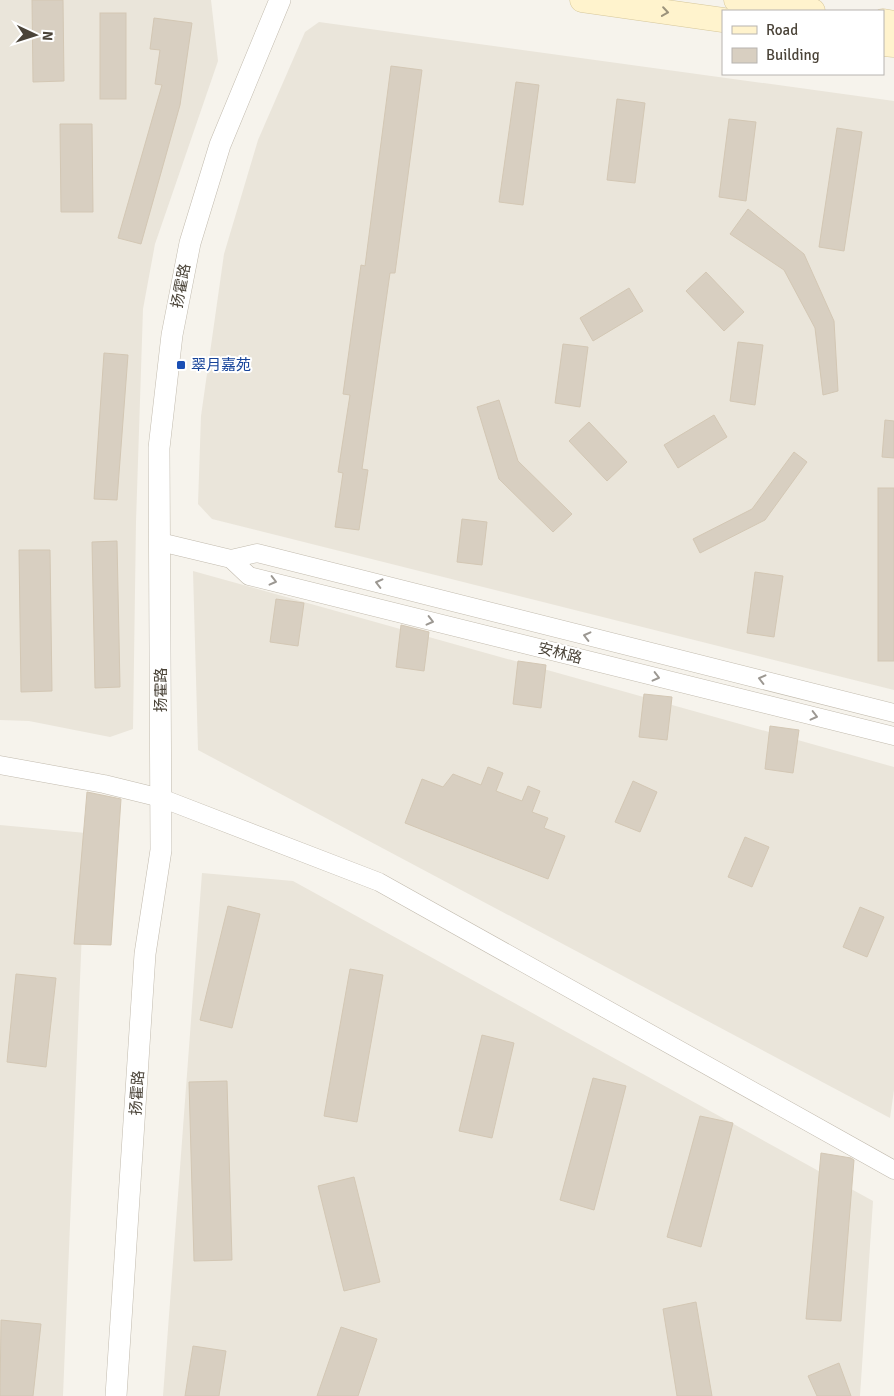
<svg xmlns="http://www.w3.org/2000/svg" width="894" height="1396" font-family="Signika,'Noto Sans SC',sans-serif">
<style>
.residential{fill:#eae5da}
.building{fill:#d8cfc1;stroke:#d3c7b4}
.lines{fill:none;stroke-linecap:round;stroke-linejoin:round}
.minor-casing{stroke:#c2bbae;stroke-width:19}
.tertiary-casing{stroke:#c2bbae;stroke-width:22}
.secondary-casing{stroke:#d6c79b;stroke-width:25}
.minor{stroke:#fff;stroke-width:18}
.tertiary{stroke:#fff;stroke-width:21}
.secondary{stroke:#fff3cd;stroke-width:24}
.oneway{stroke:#9c937c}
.oneway2{stroke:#9c9892}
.transit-dot{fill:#1a4fb4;stroke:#fff;stroke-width:2}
.labels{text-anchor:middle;stroke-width:4;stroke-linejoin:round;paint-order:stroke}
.street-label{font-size:15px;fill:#4b4439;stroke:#fff}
.transit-label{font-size:15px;fill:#164399;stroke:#fff;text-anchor:start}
</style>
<rect width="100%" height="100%" fill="#f6f3ec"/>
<g class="residential">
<path d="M 0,0 L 211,0 L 218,61 L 155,244 L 143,309 L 136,522 L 133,729 L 110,737 L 29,721 L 0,720 Z"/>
<path d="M 319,22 L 894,101 L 894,690 L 212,519 L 198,504 L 201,416 L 224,254 L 258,140 L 305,32 Z"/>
<path d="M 193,571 L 894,767 L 894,1090 L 890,1118 L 198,750 Z"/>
<path d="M 0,825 L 86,833 L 63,1396 L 0,1396 Z"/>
<path d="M 202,873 L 293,881 L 873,1201 L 860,1396 L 163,1396 Z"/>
</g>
<g class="building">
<path d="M 32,0 L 63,0 L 64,81 L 33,82 Z"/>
<rect x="100" y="13" width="26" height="86"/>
<path d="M 154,18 L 192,23 L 180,105 L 141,244 L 118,238 L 162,85 L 155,84 L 160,50 L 150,49 Z"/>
<path d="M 391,66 L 422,70 L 395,273 L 390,273 L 362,469 L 368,470 L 359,530 L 335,527 L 343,473 L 338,472 L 350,395 L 343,394 L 361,265 L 365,266 Z"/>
<path d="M 516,82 L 539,85 L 523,205 L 499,202 Z"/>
<path d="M 617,99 L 645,103 L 635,183 L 607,180 Z"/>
<path d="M 729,119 L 756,122 L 746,201 L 719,197 Z"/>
<path d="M 60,124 L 92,124 L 93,212 L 61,212 Z"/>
<path d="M 837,128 L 862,132 L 844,251 L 819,247 Z"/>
<path d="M 748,209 L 804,254 L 834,321 L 838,391 L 823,395 L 815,328 L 784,270 L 730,234 Z"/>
<path d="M 706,272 L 744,312 L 724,331 L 686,291 Z"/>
<path d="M 629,288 L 643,311 L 593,341 L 580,318 Z"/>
<path d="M 738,342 L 763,345 L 755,405 L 730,401 Z"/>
<path d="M 563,344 L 588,347 L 580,407 L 555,403 Z"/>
<path d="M 104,353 L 128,355 L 117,500 L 94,499 Z"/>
<path d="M 499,400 L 518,461 L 572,514 L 553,532 L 499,479 L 477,407 Z"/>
<path d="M 714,415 L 727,437 L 678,468 L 664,445 Z"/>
<path d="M 885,420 L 894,421 L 894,458 L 882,457 Z"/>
<path d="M 589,422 L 627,462 L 607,481 L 569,441 Z"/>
<path d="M 794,452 L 807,462 L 765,520 L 700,553 L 693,539 L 752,509 Z"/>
<rect x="878" y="488" width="16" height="173"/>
<path d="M 462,519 L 487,522 L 482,565 L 457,562 Z"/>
<path d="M 117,541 L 120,687 L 95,688 L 92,542 Z"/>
<path d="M 19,550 L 50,550 L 52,691 L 21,692 Z"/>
<path d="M 755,572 L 783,576 L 774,637 L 747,633 Z"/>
<path d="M 276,599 L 304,603 L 298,646 L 270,642 Z"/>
<path d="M 401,625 L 429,632 L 424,671 L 396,667 Z"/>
<path d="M 518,661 L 546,665 L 541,708 L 513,704 Z"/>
<path d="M 644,694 L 672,697 L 667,740 L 639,737 Z"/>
<path d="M 770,726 L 799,730 L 793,773 L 765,769 Z"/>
<path d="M 488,767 L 503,773 L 496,791 L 522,801 L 528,786 L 540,791 L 532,812 L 548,818 L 544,828 L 565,836 L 548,879 L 405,823 L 422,779 L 443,787 L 453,774 L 481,785 Z"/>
<path d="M 633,781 L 657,792 L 640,832 L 615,822 Z"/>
<path d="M 87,792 L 121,799 L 111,945 L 74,944 Z"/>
<path d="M 745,837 L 769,847 L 752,887 L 728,877 Z"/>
<path d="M 228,906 L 260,914 L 232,1028 L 200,1020 Z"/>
<path d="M 860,907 L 884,917 L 867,957 L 843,947 Z"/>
<path d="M 350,969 L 383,975 L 357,1122 L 324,1116 Z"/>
<path d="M 16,974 L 56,978 L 46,1067 L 7,1062 Z"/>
<path d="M 482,1035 L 514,1043 L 492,1138 L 459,1131 Z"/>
<path d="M 593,1078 L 626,1086 L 594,1210 L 560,1200 Z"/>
<path d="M 227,1081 L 232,1260 L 194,1261 L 189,1082 Z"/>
<path d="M 700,1116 L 733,1123 L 701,1247 L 667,1237 Z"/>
<path d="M 821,1153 L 851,1158 L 854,1160 L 841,1321 L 806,1319 Z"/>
<path d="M 354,1177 L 380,1282 L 344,1291 L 318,1186 Z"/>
<path d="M 696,1302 L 712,1396 L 677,1396 L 663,1309 Z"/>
<path d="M 1,1320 L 41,1324 L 33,1396 L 0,1396 Z"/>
<path d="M 341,1327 L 377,1339 L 358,1396 L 317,1396 Z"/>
<path d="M 193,1346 L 226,1351 L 219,1396 L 185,1396 Z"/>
<path d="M 839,1363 L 851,1396 L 817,1396 L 808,1376 Z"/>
</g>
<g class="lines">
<defs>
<g id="minor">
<path d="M 160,542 L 231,559 L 249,576 L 894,736"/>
<path d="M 231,559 L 257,553 L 894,713"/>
<path d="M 0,765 L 104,784 L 161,798 L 379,882 L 894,1170"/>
</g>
<path id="tertiary" d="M 116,1396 L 145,954 L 161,850 L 159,448 L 172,335 L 190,243 L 220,145 L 280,0"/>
<g id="secondary">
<path d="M 582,0 L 723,20"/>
<path d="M 736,0 L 813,11"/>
<path d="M 883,21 L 894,23"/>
<path d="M 883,44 L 894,45"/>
</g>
</defs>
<use href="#minor" class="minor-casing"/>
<use href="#tertiary" class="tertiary-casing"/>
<use href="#secondary" class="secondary-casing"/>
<use href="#minor" class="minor"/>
<use href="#tertiary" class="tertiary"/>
<use href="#secondary" class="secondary"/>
</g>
<defs><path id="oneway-chevron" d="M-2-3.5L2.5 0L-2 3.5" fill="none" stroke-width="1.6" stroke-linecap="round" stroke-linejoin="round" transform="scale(1.25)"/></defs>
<use class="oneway" href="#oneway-chevron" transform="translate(665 12) rotate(8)"/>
<g class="oneway2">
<use href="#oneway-chevron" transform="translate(273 581) rotate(14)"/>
<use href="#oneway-chevron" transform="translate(379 583) rotate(-166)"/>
<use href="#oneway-chevron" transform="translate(430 621) rotate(14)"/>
<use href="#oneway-chevron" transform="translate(587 636) rotate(-166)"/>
<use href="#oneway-chevron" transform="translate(656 677) rotate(14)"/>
<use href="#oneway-chevron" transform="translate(762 679) rotate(-166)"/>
<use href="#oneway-chevron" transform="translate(814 716) rotate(14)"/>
</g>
<rect class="transit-dot" x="176" y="360" width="10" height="10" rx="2.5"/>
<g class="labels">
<g class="street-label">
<text transform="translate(181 286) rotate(-79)" y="5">扬霍路</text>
<text transform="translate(560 653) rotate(14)" y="5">安林路</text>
<text transform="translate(161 690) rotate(-90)" y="5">扬霍路</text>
<text transform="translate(137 1093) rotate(-86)" y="5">扬霍路</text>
</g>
<g class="transit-label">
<text x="191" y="370">翠月嘉苑</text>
</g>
</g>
<rect x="722" y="10" width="162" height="65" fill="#ffffff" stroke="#b7b4b0"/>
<rect x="732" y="26" width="25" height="8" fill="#fff3cd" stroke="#b7b4b0"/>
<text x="766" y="35" font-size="15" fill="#4b4439">Road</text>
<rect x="732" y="48" width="25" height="15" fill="#d8cfc1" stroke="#b7b4b0"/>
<text x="766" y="60" font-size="15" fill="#4b4439">Building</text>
<g transform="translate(35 35) rotate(94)" stroke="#ffffff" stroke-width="4" paint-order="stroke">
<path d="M0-4L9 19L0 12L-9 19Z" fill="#4b4439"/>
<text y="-8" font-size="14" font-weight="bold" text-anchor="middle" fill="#4b4439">N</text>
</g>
</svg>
